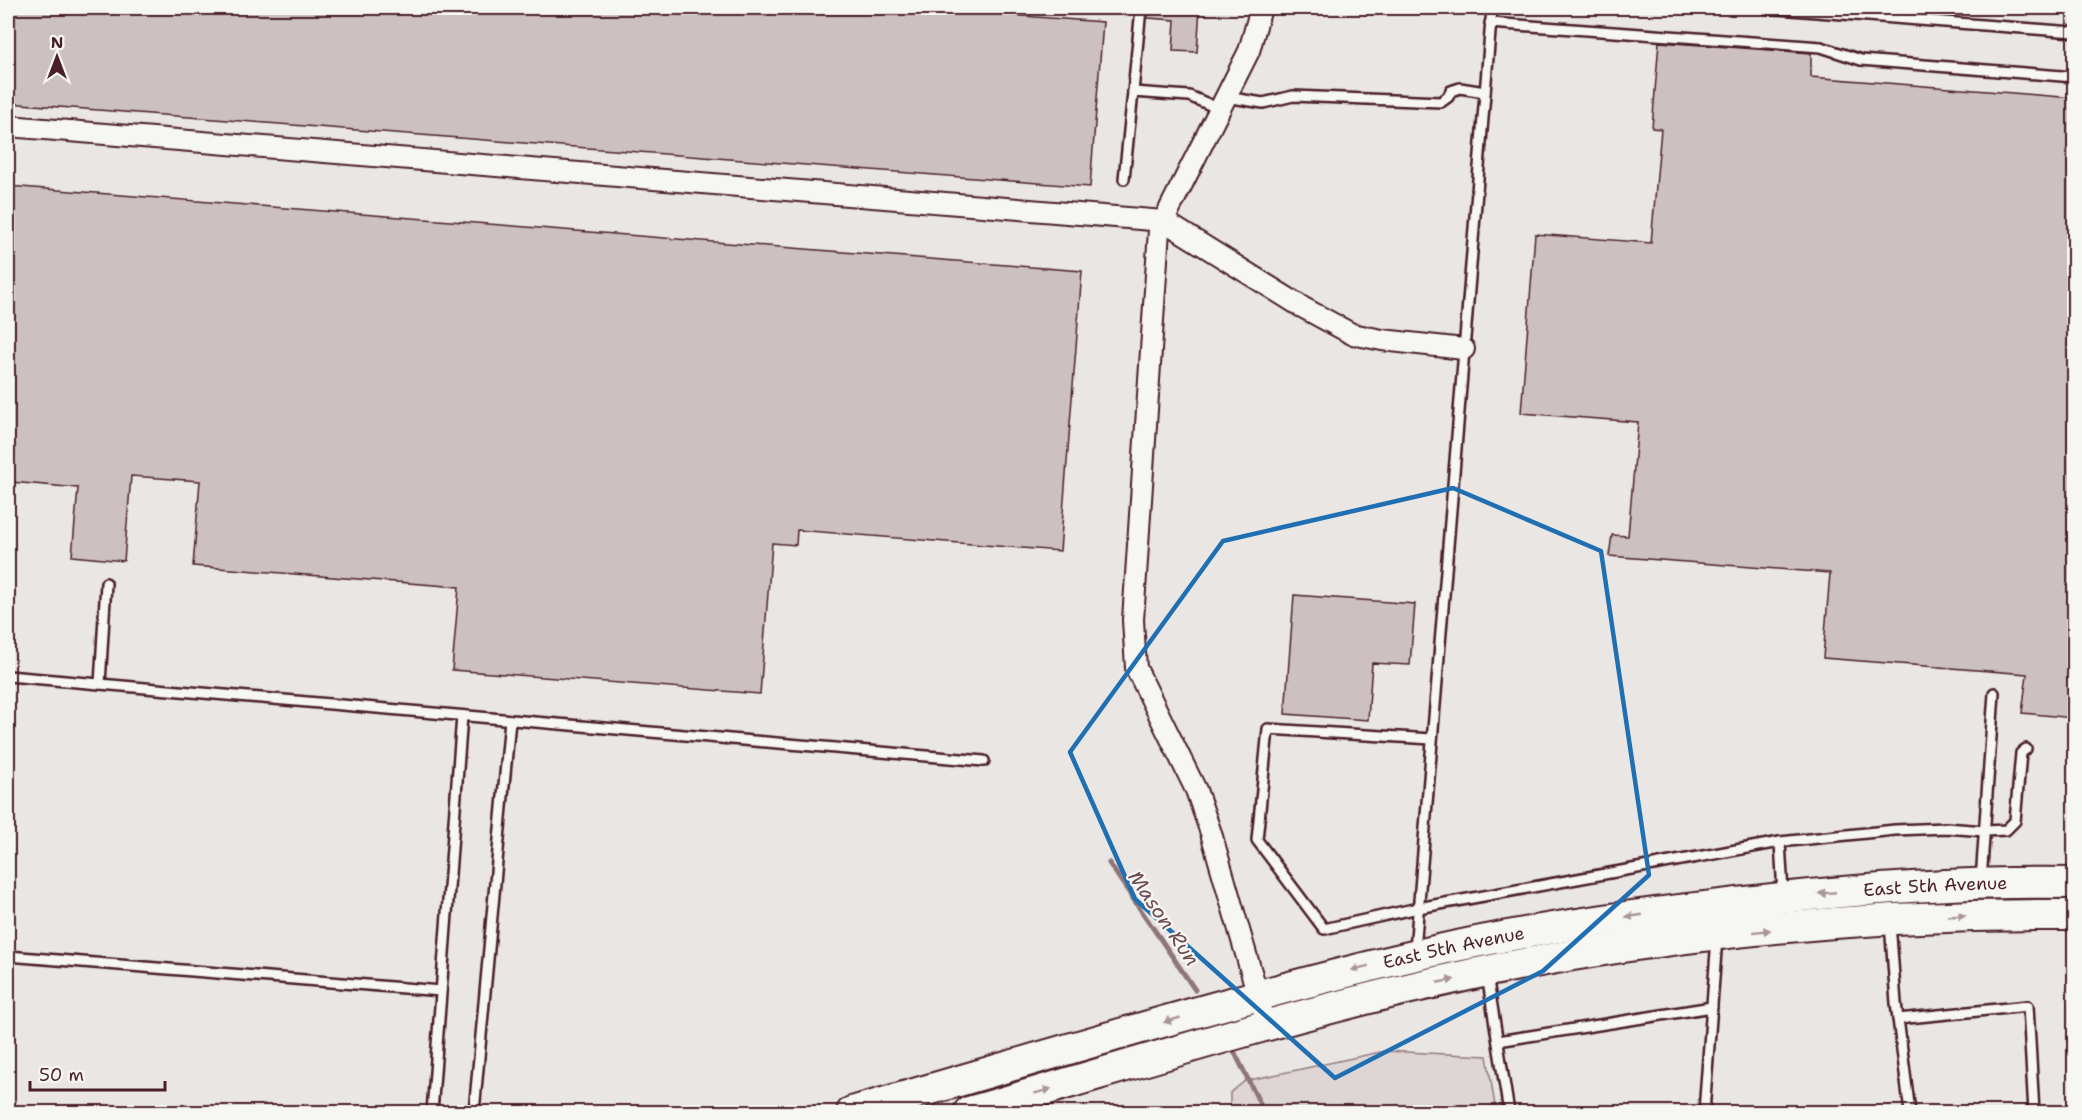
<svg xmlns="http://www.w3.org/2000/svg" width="2082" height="1120" font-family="'Shantell Sans',sans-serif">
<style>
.built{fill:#e9e6e3}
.green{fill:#ddd6d5;stroke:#947a80;stroke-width:1.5}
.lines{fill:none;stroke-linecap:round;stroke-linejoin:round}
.stream{stroke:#8e747a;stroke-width:5}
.building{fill:#ccc1c0;stroke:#4a1f2b;stroke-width:1.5}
.lane-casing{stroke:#4a1f2b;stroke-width:14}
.street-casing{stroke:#4a1f2b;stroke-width:24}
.primary-casing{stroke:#4a1f2b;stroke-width:34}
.lane{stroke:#f6f6f2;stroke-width:9}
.street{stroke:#f6f6f2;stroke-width:20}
.primary{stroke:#f6f6f2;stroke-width:30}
.oneway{fill:#a99598}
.marked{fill:none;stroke:#1f6fb2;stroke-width:4.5;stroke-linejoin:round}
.labels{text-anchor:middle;stroke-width:4.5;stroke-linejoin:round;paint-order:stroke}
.street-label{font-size:18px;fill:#4a1f2b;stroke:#f6f6f2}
.water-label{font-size:20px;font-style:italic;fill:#6c4a52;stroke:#f6f6f2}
</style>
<rect width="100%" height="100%" fill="#f6f6f2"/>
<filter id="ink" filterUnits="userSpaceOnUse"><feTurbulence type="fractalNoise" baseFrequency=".0167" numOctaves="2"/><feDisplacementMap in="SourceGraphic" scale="12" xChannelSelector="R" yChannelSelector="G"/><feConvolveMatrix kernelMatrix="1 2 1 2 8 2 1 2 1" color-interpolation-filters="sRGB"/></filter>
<g filter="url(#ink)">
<rect class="built" x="8" y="8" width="2066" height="1104"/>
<path class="green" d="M 1385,1051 L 1487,1056 L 1496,1112 L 1230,1112 L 1230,1093 L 1245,1081 Z"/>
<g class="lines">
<g class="stream">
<path d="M 1109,863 L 1195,990"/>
<path d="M 1235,1053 L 1264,1112"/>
</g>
</g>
<g class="building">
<path d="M 8,8 L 912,8 L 1103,22 L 1090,187 L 8,103 Z"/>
<path d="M 1148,8 L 1200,8 L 1197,52 L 1173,51 L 1175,20 L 1148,18 Z"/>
<path d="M 1659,42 L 1811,53 L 1811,77 L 2074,98 L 2074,718 L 2022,713 L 2027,674 L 1823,658 L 1830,573 L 1609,556 L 1612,535 L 1628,536 L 1638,422 L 1521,413 L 1535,234 L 1651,243 L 1661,129 L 1652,128 Z"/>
<path d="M 8,186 L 1082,271 L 1060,551 L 797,530 L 796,545 L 772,543 L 760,694 L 452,670 L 459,587 L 193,566 L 200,481 L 131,476 L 124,561 L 72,556 L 78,488 L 11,482 L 13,466 L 8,466 Z"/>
<path d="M 1294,595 L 1415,604 L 1410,665 L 1372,663 L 1368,720 L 1285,714 Z"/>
</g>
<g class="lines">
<defs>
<g id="lane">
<path d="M 1765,8 L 2074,32"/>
<path d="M 1490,23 L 1821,47 L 1861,60 L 2074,77"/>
<path d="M 1133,92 L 1141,8"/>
<path d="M 1226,97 L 1263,103 L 1293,96 L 1441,102 L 1448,97 L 1451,91 L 1460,88 L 1485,92"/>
<path d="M 1124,179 L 1133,92 L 1189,96 L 1220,109"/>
<path d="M 8,676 L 984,761"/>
<path d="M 100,684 L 106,583"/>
<path d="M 1432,739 L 1268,729 L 1257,840 L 1324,929 L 1418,908 L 1780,842 L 1895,830 L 1946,828 L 1985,831 L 2006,830 L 2015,821 L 2021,753 L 2026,749"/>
<path d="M 1780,842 L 1783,893"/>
<path d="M 1981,881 L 1994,693"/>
<path d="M 1890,923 L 1896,1003 L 1910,1112"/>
<path d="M 1415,950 L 1492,8"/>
<path d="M 8,956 L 441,991"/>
<path d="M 1487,975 L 1509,1112"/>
<path d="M 1898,1019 L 2028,1006 L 2034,1112"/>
<path d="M 1498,1041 L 1712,1007"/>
<path d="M 432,1112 L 462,716"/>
<path d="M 474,1112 L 510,720"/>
<path d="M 1704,1112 L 1717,938"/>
</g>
<g id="street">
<path d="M 8,126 L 1164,221 L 1302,307 L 1352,334 L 1382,340 L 1464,349"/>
<path d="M 1261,1006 L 1211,833 L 1196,790 L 1136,668 L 1133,620 L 1159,230 L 1249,51 L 1261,8"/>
</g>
<g id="primary">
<path id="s1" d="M 852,1112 C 1041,1058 1229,999 1421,954 C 1514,932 1610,918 1705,907 C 1828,891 1951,881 2074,883"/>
<path d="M 969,1112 C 1116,1070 1262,1023 1411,988 C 1625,937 1854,913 2074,915"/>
</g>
</defs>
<use href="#lane" class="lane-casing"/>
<use href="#street" class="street-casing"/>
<use href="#primary" class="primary-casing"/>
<use href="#lane" class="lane"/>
<use href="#street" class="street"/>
<use href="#primary" class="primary"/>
</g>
<defs><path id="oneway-solid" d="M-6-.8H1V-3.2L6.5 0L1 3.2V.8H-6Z" transform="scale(1.5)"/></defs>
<g class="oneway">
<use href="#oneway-solid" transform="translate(1827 893) rotate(175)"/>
<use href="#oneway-solid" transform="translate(1634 916) rotate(172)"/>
<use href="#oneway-solid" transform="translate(1957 916) rotate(-2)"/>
<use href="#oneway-solid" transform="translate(1762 931) rotate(-6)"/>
<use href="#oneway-solid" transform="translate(1360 968) rotate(165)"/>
<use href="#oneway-solid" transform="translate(1446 981) rotate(-11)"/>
<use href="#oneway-solid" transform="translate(1172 1020) rotate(164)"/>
<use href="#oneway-solid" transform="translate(1043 1091) rotate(-17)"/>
</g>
</g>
<path class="marked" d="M 1453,488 L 1601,551 L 1649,875 L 1543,971 L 1335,1078 L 1135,899 L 1070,752 L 1223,541 Z"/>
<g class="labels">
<g class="street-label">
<text dy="6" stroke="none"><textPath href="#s1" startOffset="1110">East 5th Avenue</textPath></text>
<text dy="6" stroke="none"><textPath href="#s1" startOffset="624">East 5th Avenue</textPath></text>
</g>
<g class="water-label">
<text transform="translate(1164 918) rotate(56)" y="7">Mason Run</text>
</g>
</g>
<rect width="2082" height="1120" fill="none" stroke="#f6f6f2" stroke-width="30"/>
<rect x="15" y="15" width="2052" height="1090" fill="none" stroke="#4a1f2b" stroke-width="2" filter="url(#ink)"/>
<g transform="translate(57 57)" stroke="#f6f6f2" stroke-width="4.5" paint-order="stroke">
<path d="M0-4.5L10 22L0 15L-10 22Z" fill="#4a1f2b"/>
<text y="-9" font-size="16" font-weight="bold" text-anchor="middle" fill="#4a1f2b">N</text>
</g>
<path d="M30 1081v9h135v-9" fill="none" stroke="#4a1f2b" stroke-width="3"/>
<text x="39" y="1081" font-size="18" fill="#4a1f2b" stroke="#f6f6f2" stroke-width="4.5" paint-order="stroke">50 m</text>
</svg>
